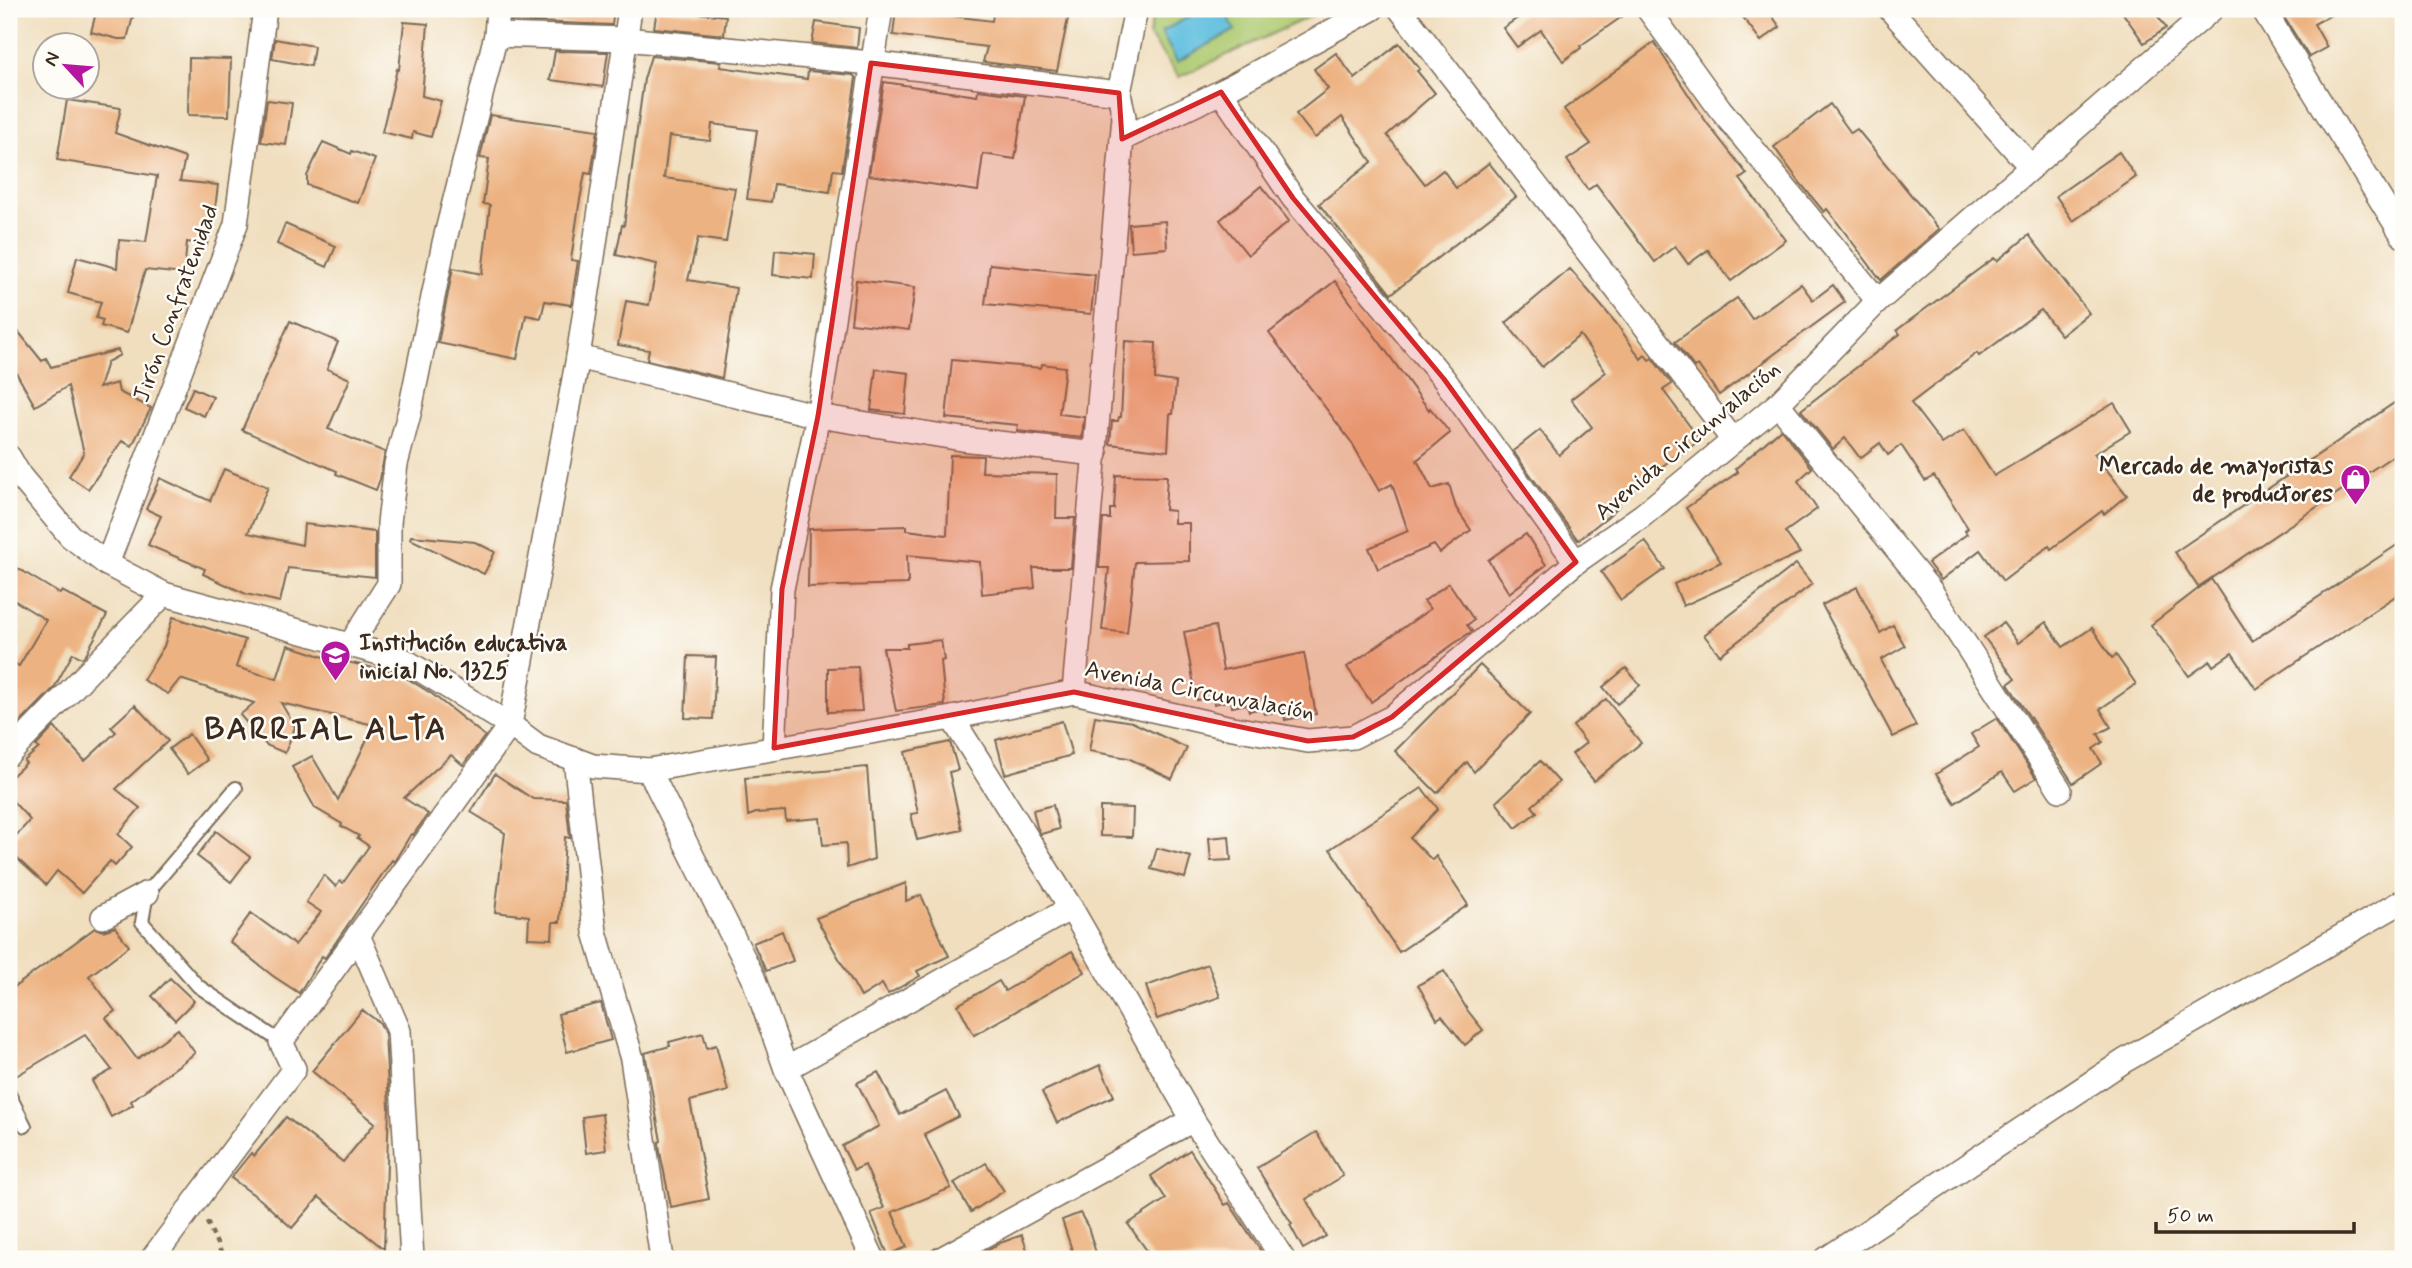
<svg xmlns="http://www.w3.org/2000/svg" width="2412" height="1268" font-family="Mynerve,sans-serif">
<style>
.green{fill:#adca71;stroke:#747a48;stroke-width:2}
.water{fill:#60bfde;stroke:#4e747e;stroke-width:2}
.building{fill:#edb281}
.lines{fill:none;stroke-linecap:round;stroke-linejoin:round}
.service-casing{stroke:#7a6956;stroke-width:16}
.minor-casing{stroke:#7a6956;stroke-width:26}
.path{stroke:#7a6956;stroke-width:4.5;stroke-dasharray:5 5;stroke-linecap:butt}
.service{stroke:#fff;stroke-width:12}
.minor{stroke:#fff;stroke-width:23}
.marked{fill:#d62828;fill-opacity:0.2;stroke:#d62828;stroke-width:5;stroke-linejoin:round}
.labels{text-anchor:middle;stroke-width:5;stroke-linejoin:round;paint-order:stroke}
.street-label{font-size:24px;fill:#3b2a1e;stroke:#fdfcf7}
.poi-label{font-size:24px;font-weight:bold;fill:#3b2a1e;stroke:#fdfcf7;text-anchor:end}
.district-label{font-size:32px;font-weight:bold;letter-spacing:2px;fill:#3b2a1e;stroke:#fdfcf7}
</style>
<rect width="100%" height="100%" fill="#fdfcf7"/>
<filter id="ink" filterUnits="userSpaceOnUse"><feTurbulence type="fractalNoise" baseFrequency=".0143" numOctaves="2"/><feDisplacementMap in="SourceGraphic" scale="14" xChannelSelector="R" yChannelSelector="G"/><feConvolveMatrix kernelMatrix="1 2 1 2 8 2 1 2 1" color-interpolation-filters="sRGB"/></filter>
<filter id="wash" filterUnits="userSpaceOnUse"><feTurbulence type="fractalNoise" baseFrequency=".00686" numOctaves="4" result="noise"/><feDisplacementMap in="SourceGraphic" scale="28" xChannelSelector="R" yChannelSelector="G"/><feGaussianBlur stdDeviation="1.57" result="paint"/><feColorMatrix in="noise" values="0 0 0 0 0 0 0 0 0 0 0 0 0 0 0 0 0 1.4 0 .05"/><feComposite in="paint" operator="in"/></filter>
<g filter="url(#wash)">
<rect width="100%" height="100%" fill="#f0debe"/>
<path class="green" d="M 1154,9 L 1326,9 L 1179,77 L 1149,35 Z"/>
<path class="water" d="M 1203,9 L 1223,9 L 1235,30 L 1177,62 L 1161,32 Z"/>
<g id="blocks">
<g class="building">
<path d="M 97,9 L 135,9 L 127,39 L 118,39 L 91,32 Z"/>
<path d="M 512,9 L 614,9 L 612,25 L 511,21 Z"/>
<path d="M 657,9 L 726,16 L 724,35 L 654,28 Z"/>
<path d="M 896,9 L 992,21 L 994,9 L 1070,9 L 1057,71 L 983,62 L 987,47 L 893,35 Z"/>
<path d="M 1526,9 L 1633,9 L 1580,46 L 1581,48 L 1563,61 L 1541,30 L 1517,47 L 1503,28 L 1528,11 Z"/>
<path d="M 1737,9 L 1767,9 L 1780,27 L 1761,41 Z"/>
<path d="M 2120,9 L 2153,9 L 2166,28 L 2144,43 Z"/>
<path d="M 2279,9 L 2342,9 L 2314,24 L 2327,47 L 2309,57 Z"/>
<path d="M 404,22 L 428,24 L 422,96 L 441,101 L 431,137 L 413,132 L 412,139 L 382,132 L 397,69 L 399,70 Z"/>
<path d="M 816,22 L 859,28 L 857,48 L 812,43 Z"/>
<path d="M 275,39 L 314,46 L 311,66 L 272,59 Z"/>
<path d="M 1654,42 L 1707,123 L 1747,174 L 1740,179 L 1786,240 L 1731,281 L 1708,250 L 1688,264 L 1675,246 L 1655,262 L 1596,184 L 1588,190 L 1567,160 L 1591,144 L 1564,109 Z"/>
<path d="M 1399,43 L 1420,69 L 1417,71 L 1435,93 L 1387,135 L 1425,184 L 1443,170 L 1456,188 L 1489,163 L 1516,197 L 1391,294 L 1319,204 L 1372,162 L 1342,117 L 1315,138 L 1296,114 L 1328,89 L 1314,69 L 1336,53 L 1355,79 Z"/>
<path d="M 555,51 L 608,52 L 603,87 L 550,80 Z"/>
<path d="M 651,56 L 721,62 L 720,67 L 807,79 L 808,71 L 853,75 L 856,78 L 842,171 L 833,170 L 830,192 L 774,184 L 771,202 L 747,199 L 757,130 L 712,124 L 710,141 L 669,136 L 664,178 L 735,188 L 726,242 L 698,238 L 688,280 L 736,288 L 722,378 L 647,360 L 649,350 L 618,345 L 626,301 L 649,305 L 657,264 L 616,255 L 622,225 L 624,226 L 644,79 Z"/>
<path d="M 189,58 L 231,59 L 229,116 L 188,115 Z"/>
<path d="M 884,82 L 977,96 L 978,90 L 1025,96 L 1015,159 L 983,154 L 978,191 L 869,175 Z"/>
<path d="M 67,100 L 121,108 L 115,133 L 185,158 L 180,181 L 218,185 L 214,217 L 211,217 L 207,245 L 187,242 L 184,274 L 145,270 L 127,333 L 101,326 L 103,320 L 96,318 L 101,302 L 68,293 L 77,257 L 117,268 L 119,240 L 146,242 L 157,176 L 57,160 Z"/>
<path d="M 267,100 L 292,103 L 286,145 L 261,142 Z"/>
<path d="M 1830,104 L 1851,133 L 1857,129 L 1939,229 L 1881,280 L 1827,209 L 1824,212 L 1801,184 L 1774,147 Z"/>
<path d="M 490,115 L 598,130 L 591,174 L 585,173 L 579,205 L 571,260 L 578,261 L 571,305 L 545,301 L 541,318 L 526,315 L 517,359 L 438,343 L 453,268 L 482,274 L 490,205 L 483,204 L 489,159 L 480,158 Z"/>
<path d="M 323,142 L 351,154 L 352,151 L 375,159 L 358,203 L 307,185 L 307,176 Z"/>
<path d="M 2119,152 L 2136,177 L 2073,221 L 2056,196 Z"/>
<path d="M 1261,186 L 1289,221 L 1248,255 L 1220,220 Z"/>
<path d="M 1165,221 L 1167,248 L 1131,251 L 1129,224 Z"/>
<path d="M 285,224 L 336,246 L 327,267 L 277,244 Z"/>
<path d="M 2029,235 L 2089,313 L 2061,335 L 2041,310 L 1979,356 L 1977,353 L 1911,403 L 1942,444 L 1964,430 L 1994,476 L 2114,403 L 2131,431 L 2094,454 L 2127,495 L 2104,514 L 2102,511 L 2051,549 L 2049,546 L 2003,581 L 1980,550 L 1941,580 L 1928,563 L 1967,534 L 1965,531 L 1968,528 L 1934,476 L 1925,481 L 1901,445 L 1888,455 L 1880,443 L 1860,458 L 1845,438 L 1833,449 L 1801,410 L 1900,334 L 1897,330 L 1994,258 L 1997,261 Z"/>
<path d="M 775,250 L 815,254 L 813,279 L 773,275 Z"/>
<path d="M 990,264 L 1095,275 L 1091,314 L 985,304 Z"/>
<path d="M 1570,269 L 1616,323 L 1641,359 L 1645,355 L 1649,360 L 1652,358 L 1672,384 L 1663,390 L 1700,440 L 1680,455 L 1679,453 L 1618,502 L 1620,505 L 1607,517 L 1578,540 L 1513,451 L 1540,430 L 1559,455 L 1592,427 L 1571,399 L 1606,372 L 1580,335 L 1542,367 L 1506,323 Z"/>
<path d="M 856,280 L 915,287 L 909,330 L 851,323 Z"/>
<path d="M 1335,281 L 1429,410 L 1430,408 L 1450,433 L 1417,460 L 1432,489 L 1449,484 L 1456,508 L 1471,530 L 1440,553 L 1434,545 L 1378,569 L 1369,548 L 1408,531 L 1392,484 L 1379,491 L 1352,443 L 1269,333 Z"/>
<path d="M 1801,284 L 1813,300 L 1833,285 L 1845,302 L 1719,395 L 1698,365 L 1694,367 L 1675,342 L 1737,298 L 1752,319 Z"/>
<path d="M 9,320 L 42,361 L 46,358 L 51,367 L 118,350 L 120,355 L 107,362 L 99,388 L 117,383 L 119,392 L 151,408 L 132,446 L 122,441 L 88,489 L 69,476 L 84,453 L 68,386 L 35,406 L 9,360 Z"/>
<path d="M 290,321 L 338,342 L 327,369 L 350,379 L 328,429 L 385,452 L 380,479 L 376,490 L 336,474 L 337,471 L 242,430 Z"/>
<path d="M 1125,341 L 1156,343 L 1155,379 L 1176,382 L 1173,414 L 1170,414 L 1168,451 L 1110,444 L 1112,421 L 1118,421 L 1119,417 L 1121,417 Z"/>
<path d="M 952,360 L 1041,368 L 1042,364 L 1065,367 L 1059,414 L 1084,417 L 1082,438 L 1017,431 L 1018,425 L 946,418 Z"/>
<path d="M 876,369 L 909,373 L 905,414 L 871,410 Z"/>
<path d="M 193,388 L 213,397 L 204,416 L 184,407 Z"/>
<path d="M 2403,397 L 2403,449 L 2198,587 L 2175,552 Z"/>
<path d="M 1781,429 L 1812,468 L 1798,481 L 1817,509 L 1785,532 L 1800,553 L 1683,606 L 1674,584 L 1721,562 L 1686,508 L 1738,472 L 1735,469 Z"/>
<path d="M 950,455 L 983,456 L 982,472 L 1057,474 L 1056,518 L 1075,518 L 1071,568 L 1033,568 L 1035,588 L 982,594 L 980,562 L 907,555 L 908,584 L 808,587 L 809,529 L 907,526 L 907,530 L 947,535 Z"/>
<path d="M 224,469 L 268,487 L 248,533 L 302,545 L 304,524 L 375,532 L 375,577 L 288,568 L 280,602 L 246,594 L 203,574 L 205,569 L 148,545 L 161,516 L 146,509 L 160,478 L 210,501 Z"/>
<path d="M 1116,475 L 1167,476 L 1165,510 L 1174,511 L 1174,523 L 1189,523 L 1189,561 L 1135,562 L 1127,633 L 1102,630 L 1109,568 L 1099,568 L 1103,519 L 1110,519 L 1110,509 L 1114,509 Z"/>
<path d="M 1526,534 L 1546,565 L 1509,593 L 1488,560 Z"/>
<path d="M 411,536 L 475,542 L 495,552 L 484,574 L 410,539 Z"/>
<path d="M 1645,541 L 1665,569 L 1621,600 L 1601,572 Z"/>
<path d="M 2403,541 L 2403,591 L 2256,689 L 2232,653 L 2213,666 L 2210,661 L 2189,676 L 2151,625 L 2211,579 L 2252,641 Z"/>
<path d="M 9,563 L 60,594 L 62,591 L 107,615 L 86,654 L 82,658 L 73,653 L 54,688 L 10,733 L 9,661 L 19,666 L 46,620 L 9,597 Z"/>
<path d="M 1796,564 L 1812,584 L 1720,655 L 1704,635 Z"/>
<path d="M 1449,583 L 1474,620 L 1467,625 L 1472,631 L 1371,702 L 1347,667 L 1430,609 L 1424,601 Z"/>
<path d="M 1857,587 L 1880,633 L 1893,625 L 1905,646 L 1881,660 L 1916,726 L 1893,737 L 1822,605 Z"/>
<path d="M 173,617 L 245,640 L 236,667 L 277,679 L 288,645 L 321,656 L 400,674 L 432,694 L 485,736 L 463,765 L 451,755 L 404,798 L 428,814 L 413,835 L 411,834 L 394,862 L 392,860 L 325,958 L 322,956 L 299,993 L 273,976 L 230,942 L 251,913 L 295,945 L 321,912 L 306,902 L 324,875 L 336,887 L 340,881 L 343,883 L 369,846 L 357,838 L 359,836 L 341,826 L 342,824 L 315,808 L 292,767 L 312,756 L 338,800 L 374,725 L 281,703 L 295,727 L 285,753 L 266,745 L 240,715 L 254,703 L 180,679 L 168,694 L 143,680 L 164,646 Z"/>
<path d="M 2046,622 L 2063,647 L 2092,628 L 2112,658 L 2116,655 L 2136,684 L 2100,709 L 2111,727 L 2098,734 L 2103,742 L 2093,749 L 2102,763 L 2073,783 L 2008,684 L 2015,679 L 1984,637 L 2003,623 L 2018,643 Z"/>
<path d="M 1215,626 L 1223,670 L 1304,653 L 1316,714 L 1285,720 L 1284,710 L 1264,714 L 1262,708 L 1249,711 L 1247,704 L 1232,707 L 1231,700 L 1214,704 L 1213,697 L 1197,700 L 1184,632 Z"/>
<path d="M 941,640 L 944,660 L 941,661 L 945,705 L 896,711 L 883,648 L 907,648 L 907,644 Z"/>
<path d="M 688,656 L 716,657 L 713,719 L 685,718 Z"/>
<path d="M 1480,665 L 1530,714 L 1474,772 L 1467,762 L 1437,793 L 1395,751 Z"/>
<path d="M 858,667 L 862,711 L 828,712 L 828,668 Z"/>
<path d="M 1626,668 L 1640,685 L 1617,704 L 1603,687 Z"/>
<path d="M 1606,699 L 1641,743 L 1594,781 L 1572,754 L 1586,743 L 1573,726 Z"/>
<path d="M 135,705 L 168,741 L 116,789 L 140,808 L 118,834 L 132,847 L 115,866 L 110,861 L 82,893 L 57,871 L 46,885 L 9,851 L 9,844 L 30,820 L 9,797 L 9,779 L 26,763 L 24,761 L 39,748 L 36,746 L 54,727 L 85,761 L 116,732 L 111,727 Z"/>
<path d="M 1095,716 L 1132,722 L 1187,748 L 1172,779 L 1128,758 L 1089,751 Z"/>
<path d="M 1997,718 L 2036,778 L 2015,791 L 2002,772 L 1955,803 L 1936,774 L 1979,747 L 1971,734 Z"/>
<path d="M 1062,721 L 1072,755 L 1005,774 L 996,740 Z"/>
<path d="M 189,734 L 207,760 L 188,774 L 169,749 Z"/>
<path d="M 950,742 L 958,770 L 949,772 L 962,830 L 917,840 L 911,814 L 918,813 L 905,752 Z"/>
<path d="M 1540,761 L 1559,782 L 1532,806 L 1537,812 L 1516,828 L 1496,802 Z"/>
<path d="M 867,767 L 874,859 L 847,868 L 846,843 L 823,845 L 820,818 L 786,821 L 785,811 L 756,813 L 748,816 L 745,778 Z"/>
<path d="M 495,774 L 533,799 L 566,800 L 570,838 L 565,837 L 560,922 L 553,922 L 552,939 L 528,938 L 529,916 L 495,912 L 505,833 L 471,812 Z"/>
<path d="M 1422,788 L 1438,809 L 1410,838 L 1432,860 L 1436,856 L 1468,905 L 1399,952 L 1330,849 Z"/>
<path d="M 1053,805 L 1059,829 L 1041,834 L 1037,827 L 1033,810 Z"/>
<path d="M 1100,807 L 1133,808 L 1132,837 L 1100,836 Z"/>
<path d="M 216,831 L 250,857 L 231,882 L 197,856 Z"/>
<path d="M 1229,836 L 1231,860 L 1211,861 L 1209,838 Z"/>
<path d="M 1157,848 L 1191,857 L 1185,878 L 1151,869 Z"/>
<path d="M 906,883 L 906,901 L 921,895 L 949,956 L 917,971 L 920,976 L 888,994 L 882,984 L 861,997 L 816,918 Z"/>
<path d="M 115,927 L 129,946 L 89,976 L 115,1011 L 106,1018 L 137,1059 L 178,1029 L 195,1053 L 131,1101 L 133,1105 L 111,1117 L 92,1081 L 112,1070 L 85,1035 L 16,1076 L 9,1064 L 9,991 L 95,928 L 103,931 Z"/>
<path d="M 782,931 L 793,961 L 766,971 L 753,943 Z"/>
<path d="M 1072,951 L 1085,972 L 974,1035 L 958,1005 L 999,981 L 1005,991 Z"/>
<path d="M 1208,964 L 1220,997 L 1157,1019 L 1146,986 Z"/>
<path d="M 1444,971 L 1468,1011 L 1483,1030 L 1465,1045 L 1442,1016 L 1437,1019 L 1418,985 Z"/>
<path d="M 170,978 L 194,1001 L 175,1020 L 152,996 Z"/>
<path d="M 601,1003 L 611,1040 L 567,1052 L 558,1014 Z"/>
<path d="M 362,1010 L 380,1023 L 385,1034 L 389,1107 L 384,1249 L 319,1197 L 292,1228 L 261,1200 L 231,1178 L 251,1153 L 254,1156 L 286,1117 L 343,1162 L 375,1123 L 312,1071 Z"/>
<path d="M 703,1033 L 707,1048 L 716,1045 L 728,1091 L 690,1101 L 709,1199 L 671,1207 L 660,1152 L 659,1142 L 661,1141 L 645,1053 L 670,1046 L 669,1042 Z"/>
<path d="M 1100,1065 L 1114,1096 L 1057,1123 L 1042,1092 Z"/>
<path d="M 878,1072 L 900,1115 L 946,1091 L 959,1116 L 924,1134 L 951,1188 L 892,1212 L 907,1247 L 888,1255 L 871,1213 L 884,1208 L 865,1165 L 854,1170 L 842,1146 L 879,1126 L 857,1083 Z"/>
<path d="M 602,1114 L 606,1150 L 586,1153 L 582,1117 Z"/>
<path d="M 1316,1132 L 1343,1176 L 1306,1199 L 1326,1236 L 1303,1249 L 1290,1225 L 1292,1224 L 1257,1168 Z"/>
<path d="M 1190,1150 L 1225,1205 L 1229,1203 L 1266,1259 L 1153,1259 L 1128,1224 L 1166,1199 L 1151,1176 Z"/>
<path d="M 986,1163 L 1004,1191 L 971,1212 L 954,1183 Z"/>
<path d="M 1080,1213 L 1088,1227 L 1096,1253 L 1075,1259 L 1062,1220 Z"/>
<path d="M 1022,1235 L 1030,1259 L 970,1259 L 1000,1243 Z"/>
</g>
</g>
</g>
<g filter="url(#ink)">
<use href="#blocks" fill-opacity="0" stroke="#7a6956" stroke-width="2"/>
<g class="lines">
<defs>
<g id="service">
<path d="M 236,788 L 147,893 L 142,922 L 198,986 L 281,1042"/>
<path d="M 9,1094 L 25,1126"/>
</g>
<g id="minor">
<path d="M 1400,9 L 1733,440"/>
<path d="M 1648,9 L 1720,109 L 1878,301"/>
<path d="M 1890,9 L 2031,167"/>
<path d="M 2263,9 L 2403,236"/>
<path d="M 496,35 L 625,39 L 871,63 L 1119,93"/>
<path d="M 1221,92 L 1293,198 L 1444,379 L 1576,562"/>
<path d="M 1122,139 L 1221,92 L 1372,9"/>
<path d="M 578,357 L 818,416 L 962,439 L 1096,454"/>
<path d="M 1778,404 L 1931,591 L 2060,790"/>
<path d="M 9,457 L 20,476 L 70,536 L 107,564 L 164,594 L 404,660 L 510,725 L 538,746 L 593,766 L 649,770 L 952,718 L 1074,692 L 1227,727 L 1308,741 L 1353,737 L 1392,717 L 1576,562 L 1643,515 L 1778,404 L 1878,301 L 2212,9"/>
<path d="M 107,564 L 236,224 L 265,9"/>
<path d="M 350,645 L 389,584 L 389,523 L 396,464 L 410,410 L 444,243 L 496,35 L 498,9"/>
<path d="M 1074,692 L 1122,139 L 1124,117 L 1119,93 L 1136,9"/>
<path d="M 952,718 L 1071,908 L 1193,1120 L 1283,1259"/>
<path d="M 774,748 L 782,589 L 818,416 L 881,9"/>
<path d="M 9,754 L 164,594"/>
<path d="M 575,759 L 595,932 L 632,1059 L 662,1259"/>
<path d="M 649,770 L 753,977 L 786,1069 L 873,1259"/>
<path d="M 103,917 L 147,893"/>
<path d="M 358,935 L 399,1031 L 412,1259"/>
<path d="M 786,1069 L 1071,908"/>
<path d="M 152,1259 L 294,1069 L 281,1042 L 510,725 L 578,357 L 630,9"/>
<path d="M 941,1259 L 1193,1120"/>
<path d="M 1826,1259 L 2124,1061 L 2403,901"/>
</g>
</defs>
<use href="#service" class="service-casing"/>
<use href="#minor" class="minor-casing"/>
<g class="path">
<path d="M 207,1222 L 224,1259"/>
<path d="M 378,1259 L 388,1252"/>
</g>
<use href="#service" class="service"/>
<use href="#minor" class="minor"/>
</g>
</g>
<path class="marked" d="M 871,63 L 1119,93 L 1122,139 L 1221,92 L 1293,198 L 1444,379 L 1576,562 L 1392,717 L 1353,737 L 1308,741 L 1074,692 L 774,748 L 782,589 L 818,416 Z"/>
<defs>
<symbol id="shop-pin" viewBox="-11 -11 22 30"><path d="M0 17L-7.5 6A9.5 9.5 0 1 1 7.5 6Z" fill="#b5179e" stroke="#fdfcf7"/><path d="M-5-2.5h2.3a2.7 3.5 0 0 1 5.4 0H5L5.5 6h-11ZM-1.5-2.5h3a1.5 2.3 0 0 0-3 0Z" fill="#fff"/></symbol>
<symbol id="school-pin" viewBox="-11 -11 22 30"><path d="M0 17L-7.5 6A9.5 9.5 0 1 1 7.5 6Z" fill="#b5179e" stroke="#fdfcf7"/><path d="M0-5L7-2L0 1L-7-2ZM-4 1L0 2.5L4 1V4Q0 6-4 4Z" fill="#fff"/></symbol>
</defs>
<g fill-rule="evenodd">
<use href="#shop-pin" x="2338" y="462" width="35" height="47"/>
<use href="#school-pin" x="318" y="638" width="35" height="47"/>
</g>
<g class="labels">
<g class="street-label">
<text transform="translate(175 303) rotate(-70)" y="8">Jirón Confratenidad</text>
<text transform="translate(1687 440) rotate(-40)" y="8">Avenida Circunvalación</text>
<text transform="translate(1200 690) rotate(11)" y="8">Avenida Circunvalación</text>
</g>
<g class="poi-label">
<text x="2333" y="473">Mercado de mayoristas<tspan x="2333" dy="28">de productores</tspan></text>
<text x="359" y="650" text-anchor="start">Institución educativa<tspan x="359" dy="28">inicial No. 1325</tspan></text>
</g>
<g class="district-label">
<text x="326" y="739">BARRIAL ALTA</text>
</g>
</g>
<rect width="2412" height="1268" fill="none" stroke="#fdfcf7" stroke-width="35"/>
<g transform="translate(66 66) rotate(296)"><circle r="33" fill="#fdfcf7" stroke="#afa8a0" stroke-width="2"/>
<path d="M0-5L12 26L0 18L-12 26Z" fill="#b5179e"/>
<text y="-10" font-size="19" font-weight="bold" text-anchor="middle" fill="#3b2a1e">N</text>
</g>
<path d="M2156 1222v10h198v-10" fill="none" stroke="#3b2a1e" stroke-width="3.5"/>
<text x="2167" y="1222" font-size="21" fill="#3b2a1e" stroke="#fdfcf7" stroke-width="5" paint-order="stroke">50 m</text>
</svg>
